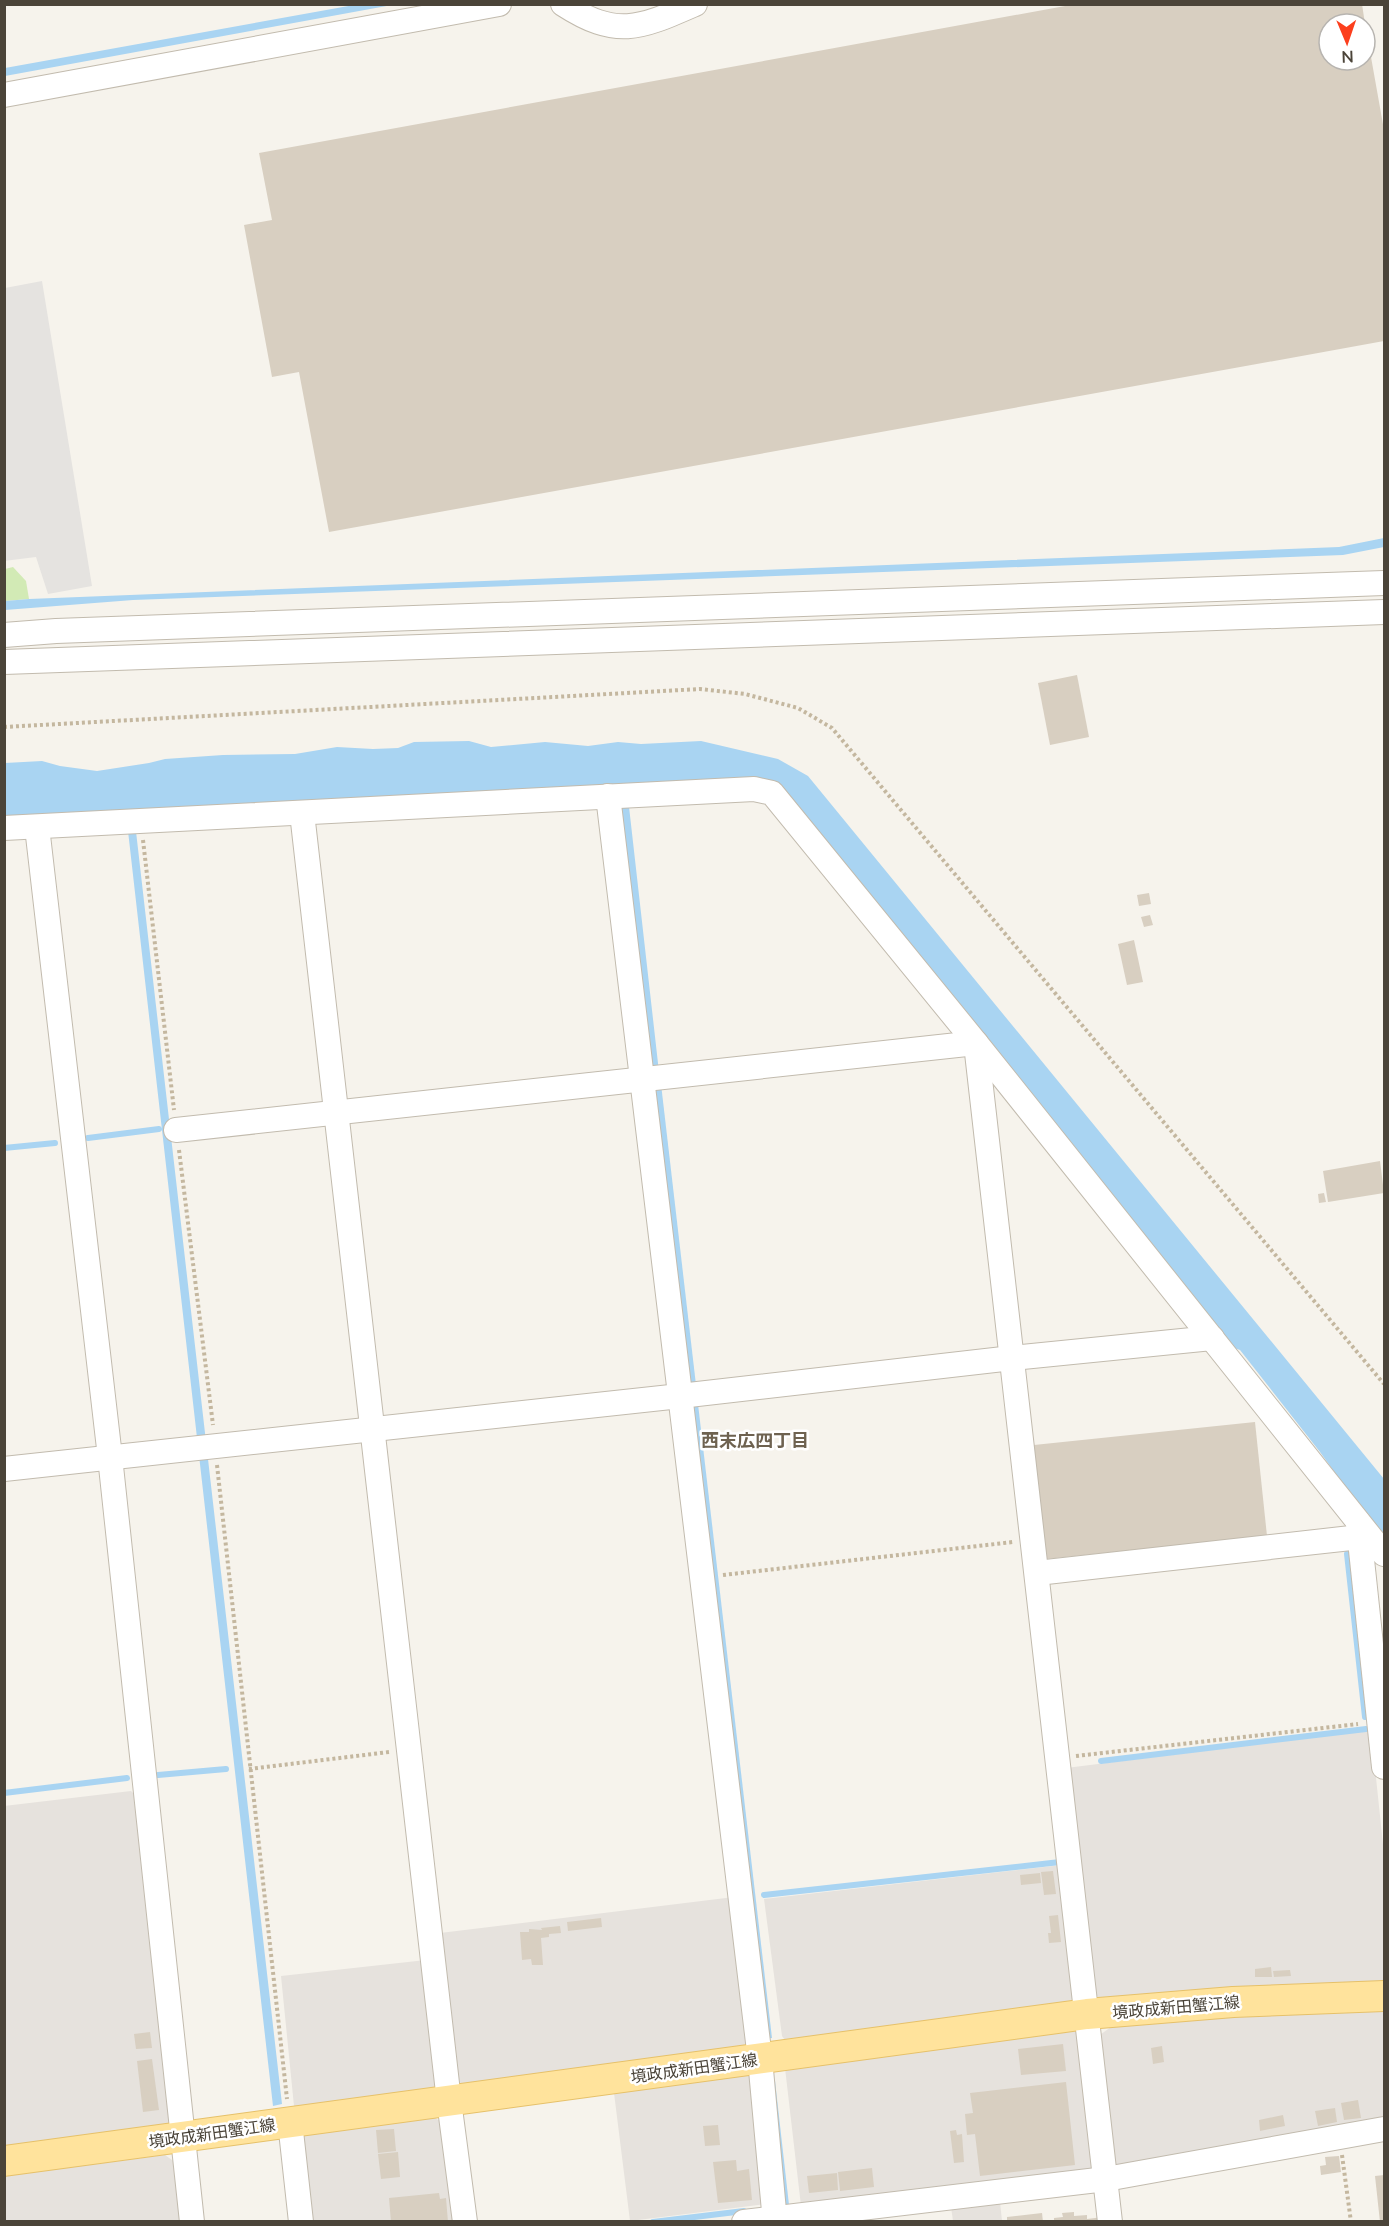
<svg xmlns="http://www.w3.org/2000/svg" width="1389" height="2226" font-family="Lato,'Noto Sans JP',sans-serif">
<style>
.industrial{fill:#e6e2dd}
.green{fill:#d2eab5}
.parking{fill:#e5e3e0}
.water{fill:#a9d4f2}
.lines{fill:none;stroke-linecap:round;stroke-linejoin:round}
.stream{stroke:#a9d4f2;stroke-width:6}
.building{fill:#d8cfc1}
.minor-casing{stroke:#c2bbae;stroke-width:26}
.major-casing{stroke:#e6c16a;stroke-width:32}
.path{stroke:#c4b79f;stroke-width:4;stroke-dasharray:3 3;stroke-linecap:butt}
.minor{stroke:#fff;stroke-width:24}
.major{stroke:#ffe39c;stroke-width:30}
.labels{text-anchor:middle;stroke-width:5;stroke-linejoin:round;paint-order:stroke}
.street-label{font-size:16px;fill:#4b4439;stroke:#fff}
.neighbourhood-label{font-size:18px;font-weight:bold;fill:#6e6250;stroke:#fff}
</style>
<rect width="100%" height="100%" fill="#f6f3ec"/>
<g class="industrial">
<path d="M 1371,1730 L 1384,1854 L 1384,1982 L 1106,2003 L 1093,1993 L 1066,1768 Z"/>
<path d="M 131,1791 L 134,1794 L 172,2115 L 166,2128 L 5,2150 L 4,1806 Z"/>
<path d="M 1062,1865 L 1075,1996 L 1066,2006 L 787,2043 L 782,2036 L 764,1899 Z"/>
<path d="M 734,1897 L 752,2044 L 746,2050 L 467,2088 L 458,2081 L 440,1933 Z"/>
<path d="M 426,1960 L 438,2081 L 431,2092 L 300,2110 L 294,2106 L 281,1976 Z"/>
<path d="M 1384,2007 L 1384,2121 L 1116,2168 L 1112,2164 L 1097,2037 L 1111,2027 L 1234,2013 Z"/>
<path d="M 1075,2031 L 1082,2036 L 1093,2171 L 801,2206 L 785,2068 Z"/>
<path d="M 753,2073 L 767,2204 L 630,2221 L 614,2093 Z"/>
<path d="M 434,2117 L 444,2124 L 455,2221 L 307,2221 L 299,2145 L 305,2135 Z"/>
<path d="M 165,2155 L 176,2163 L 183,2221 L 5,2221 L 4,2176 Z"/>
<path d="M 1000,2202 L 1002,2221 L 953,2221 L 951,2207 Z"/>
</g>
<path class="green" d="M 13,567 L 26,581 L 29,599 L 5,601 L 5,569 Z"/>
<path class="parking" d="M 42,281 L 92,586 L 48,594 L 36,557 L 4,561 L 5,288 Z"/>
<g class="water">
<path d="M 354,5 L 392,5 L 5,76 L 5,68 Z"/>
<path d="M 1384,538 L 1384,547 L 1343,555 L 133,600 L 5,610 L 5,601 L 29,599 L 1339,547 Z"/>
<path d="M 469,741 L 491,747 L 545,742 L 588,746 L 618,742 L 641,744 L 701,741 L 778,759 L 808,776 L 1384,1479 L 1384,1544 L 1345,1494 L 1338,1477 L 1320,1452 L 1240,1350 L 1229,1346 L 790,802 L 627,789 L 659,1072 L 651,1073 L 613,790 L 134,814 L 282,2104 L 273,2106 L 128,831 L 5,821 L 5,763 L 42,761 L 60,766 L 97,771 L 149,763 L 165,759 L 223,755 L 295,754 L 337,747 L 373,749 L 398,748 L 414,742 Z"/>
<path d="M 661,1084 L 696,1385 L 688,1386 L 653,1085 Z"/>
<path d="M 698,1404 L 772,2038 L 763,2039 L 689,1405 Z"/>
<path d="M 775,2081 L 789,2205 L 780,2205 L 766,2082 Z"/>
</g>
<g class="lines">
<g class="stream">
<path d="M 88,1138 L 159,1129"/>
<path d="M 4,1148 L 55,1143"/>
<path d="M 1347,1554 L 1365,1717"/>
<path d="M 1101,1761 L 1366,1729"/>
<path d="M 158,1775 L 226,1769"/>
<path d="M 4,1793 L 127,1778"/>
<path d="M 764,1895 L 1060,1862"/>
<path d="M 653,2222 L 744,2211"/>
</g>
</g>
<g class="building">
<path d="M 1076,4 L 1362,4 L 1365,24 L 1329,24 L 1329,60 L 1365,60 L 1366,29 L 1384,130 L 1384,341 L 329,532 L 299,372 L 272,377 L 244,225 L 272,220 L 259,153 Z"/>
<path d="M 1077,675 L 1089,737 L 1050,745 L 1038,683 Z"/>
<path d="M 1149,893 L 1151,904 L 1139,906 L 1137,895 Z"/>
<path d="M 1150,915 L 1153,925 L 1144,927 L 1141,917 Z"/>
<path d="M 1134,940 L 1143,982 L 1127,985 L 1118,944 Z"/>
<path d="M 1380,1161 L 1384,1193 L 1328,1202 L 1323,1171 Z"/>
<path d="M 1324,1193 L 1326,1202 L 1319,1203 L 1318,1194 Z"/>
<path d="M 1255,1422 L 1267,1536 L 1046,1559 L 1034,1445 Z"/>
<path d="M 1053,1871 L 1056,1894 L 1044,1895 L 1041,1872 Z"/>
<path d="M 1040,1873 L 1041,1883 L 1021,1885 L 1020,1875 Z"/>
<path d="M 1058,1915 L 1061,1942 L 1049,1943 L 1048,1933 L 1051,1933 L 1049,1916 Z"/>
<path d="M 601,1918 L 602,1927 L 568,1931 L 567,1922 Z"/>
<path d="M 560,1926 L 561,1933 L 549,1934 L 549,1937 L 541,1938 L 543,1965 L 532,1965 L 531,1959 L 522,1960 L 520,1932 L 529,1932 L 529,1929 L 542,1930 L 541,1928 Z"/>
<path d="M 1271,1967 L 1272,1977 L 1255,1977 L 1255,1969 Z"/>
<path d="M 1290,1970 L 1291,1976 L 1274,1977 L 1273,1971 Z"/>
<path d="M 150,2032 L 152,2048 L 136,2049 L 134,2034 Z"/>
<path d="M 1063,2044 L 1066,2071 L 1021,2075 L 1018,2049 Z"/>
<path d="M 1162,2046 L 1164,2062 L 1153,2064 L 1151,2048 Z"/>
<path d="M 152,2059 L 159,2110 L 143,2112 L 137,2061 Z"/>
<path d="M 1066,2082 L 1075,2165 L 980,2176 L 975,2134 L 967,2135 L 965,2114 L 973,2113 L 970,2093 Z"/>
<path d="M 1358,2100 L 1361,2118 L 1344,2120 L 1341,2103 Z"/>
<path d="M 1335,2108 L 1337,2122 L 1318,2126 L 1315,2111 Z"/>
<path d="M 1283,2115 L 1285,2126 L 1260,2131 L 1259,2120 Z"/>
<path d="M 718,2125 L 720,2145 L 705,2146 L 703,2126 Z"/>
<path d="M 394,2129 L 396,2151 L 378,2153 L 376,2130 Z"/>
<path d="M 956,2130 L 957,2135 L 962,2134 L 964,2162 L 954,2163 L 950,2131 Z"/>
<path d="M 398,2152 L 400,2177 L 381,2179 L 378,2154 Z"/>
<path d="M 1339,2156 L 1341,2172 L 1321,2175 L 1320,2166 L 1326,2165 L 1325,2157 Z"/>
<path d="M 736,2160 L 737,2171 L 749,2169 L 752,2200 L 718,2203 L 713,2162 Z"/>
<path d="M 872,2168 L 874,2187 L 840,2191 L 838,2172 Z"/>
<path d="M 837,2173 L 838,2190 L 809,2193 L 807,2176 Z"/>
<path d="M 1384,2175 L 1384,2222 L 1380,2222 L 1375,2176 Z"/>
<path d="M 439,2193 L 440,2199 L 446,2198 L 448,2222 L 391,2222 L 389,2198 Z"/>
<path d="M 1074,2212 L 1074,2216 L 1087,2215 L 1087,2219 L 1103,2217 L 1103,2222 L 1054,2222 L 1054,2218 L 1063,2217 L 1062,2213 Z"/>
<path d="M 1042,2213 L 1043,2222 L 1007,2222 L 1007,2217 Z"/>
</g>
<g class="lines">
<defs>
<g id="minor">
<path d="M 563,4 C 617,39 640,28 695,4"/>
<path d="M 4,95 L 499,4"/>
<path d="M 4,635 L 56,631 L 1384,583"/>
<path d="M 4,662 L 1384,612"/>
<path d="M 608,796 L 760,2059 L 775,2222"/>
<path d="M 302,813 L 449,2101 L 465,2222"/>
<path d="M 37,827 L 110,1457 L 192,2222"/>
<path d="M 4,828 L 754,789 L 772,793 L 976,1043 L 1384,1554"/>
<path d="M 976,1044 L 1110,2222"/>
<path d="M 176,1130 L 976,1043"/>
<path d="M 4,1469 L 680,1396 L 1012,1358 L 1212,1338"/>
<path d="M 1358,1522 L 1384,1767"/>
<path d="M 1037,1573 L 1360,1537"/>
<path d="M 290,2122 L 301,2222"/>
<path d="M 744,2222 L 1106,2179 L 1384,2129"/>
</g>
<path id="major" d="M 4,2161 L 1087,2014 L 1233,2002 L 1384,1996"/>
</defs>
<use href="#minor" class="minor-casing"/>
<use href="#major" class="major-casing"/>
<g class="path">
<path d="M 4,727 L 700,689 L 745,694 L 798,708 L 832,728 L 1384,1384"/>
<path d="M 143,840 L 174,1110"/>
<path d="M 179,1150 L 213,1425"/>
<path d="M 217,1465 L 287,2099"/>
<path d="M 723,1575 L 1013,1542"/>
<path d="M 1076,1756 L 1358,1724"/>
<path d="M 249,1769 L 389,1752"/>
<path d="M 1342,2155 L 1351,2222"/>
</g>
<use href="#minor" class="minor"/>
<use href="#major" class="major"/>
</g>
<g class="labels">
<g class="street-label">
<text transform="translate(1176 2007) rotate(-5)" y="6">境政成新田蟹江線</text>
<text transform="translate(694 2068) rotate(-8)" y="6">境政成新田蟹江線</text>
<text transform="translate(212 2133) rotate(-8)" y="6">境政成新田蟹江線</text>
</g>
<g class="neighbourhood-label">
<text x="755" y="1447">西末広四丁目</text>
</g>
</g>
<rect width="1389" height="2226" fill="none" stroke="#4b4439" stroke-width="12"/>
<g transform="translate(1347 42) rotate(178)"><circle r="28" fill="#ffffff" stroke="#b7b4b0" stroke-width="1.5"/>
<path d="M0-4.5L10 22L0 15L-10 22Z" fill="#fc3f1d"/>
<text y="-9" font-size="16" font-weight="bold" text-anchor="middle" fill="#4b4439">N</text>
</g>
</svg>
